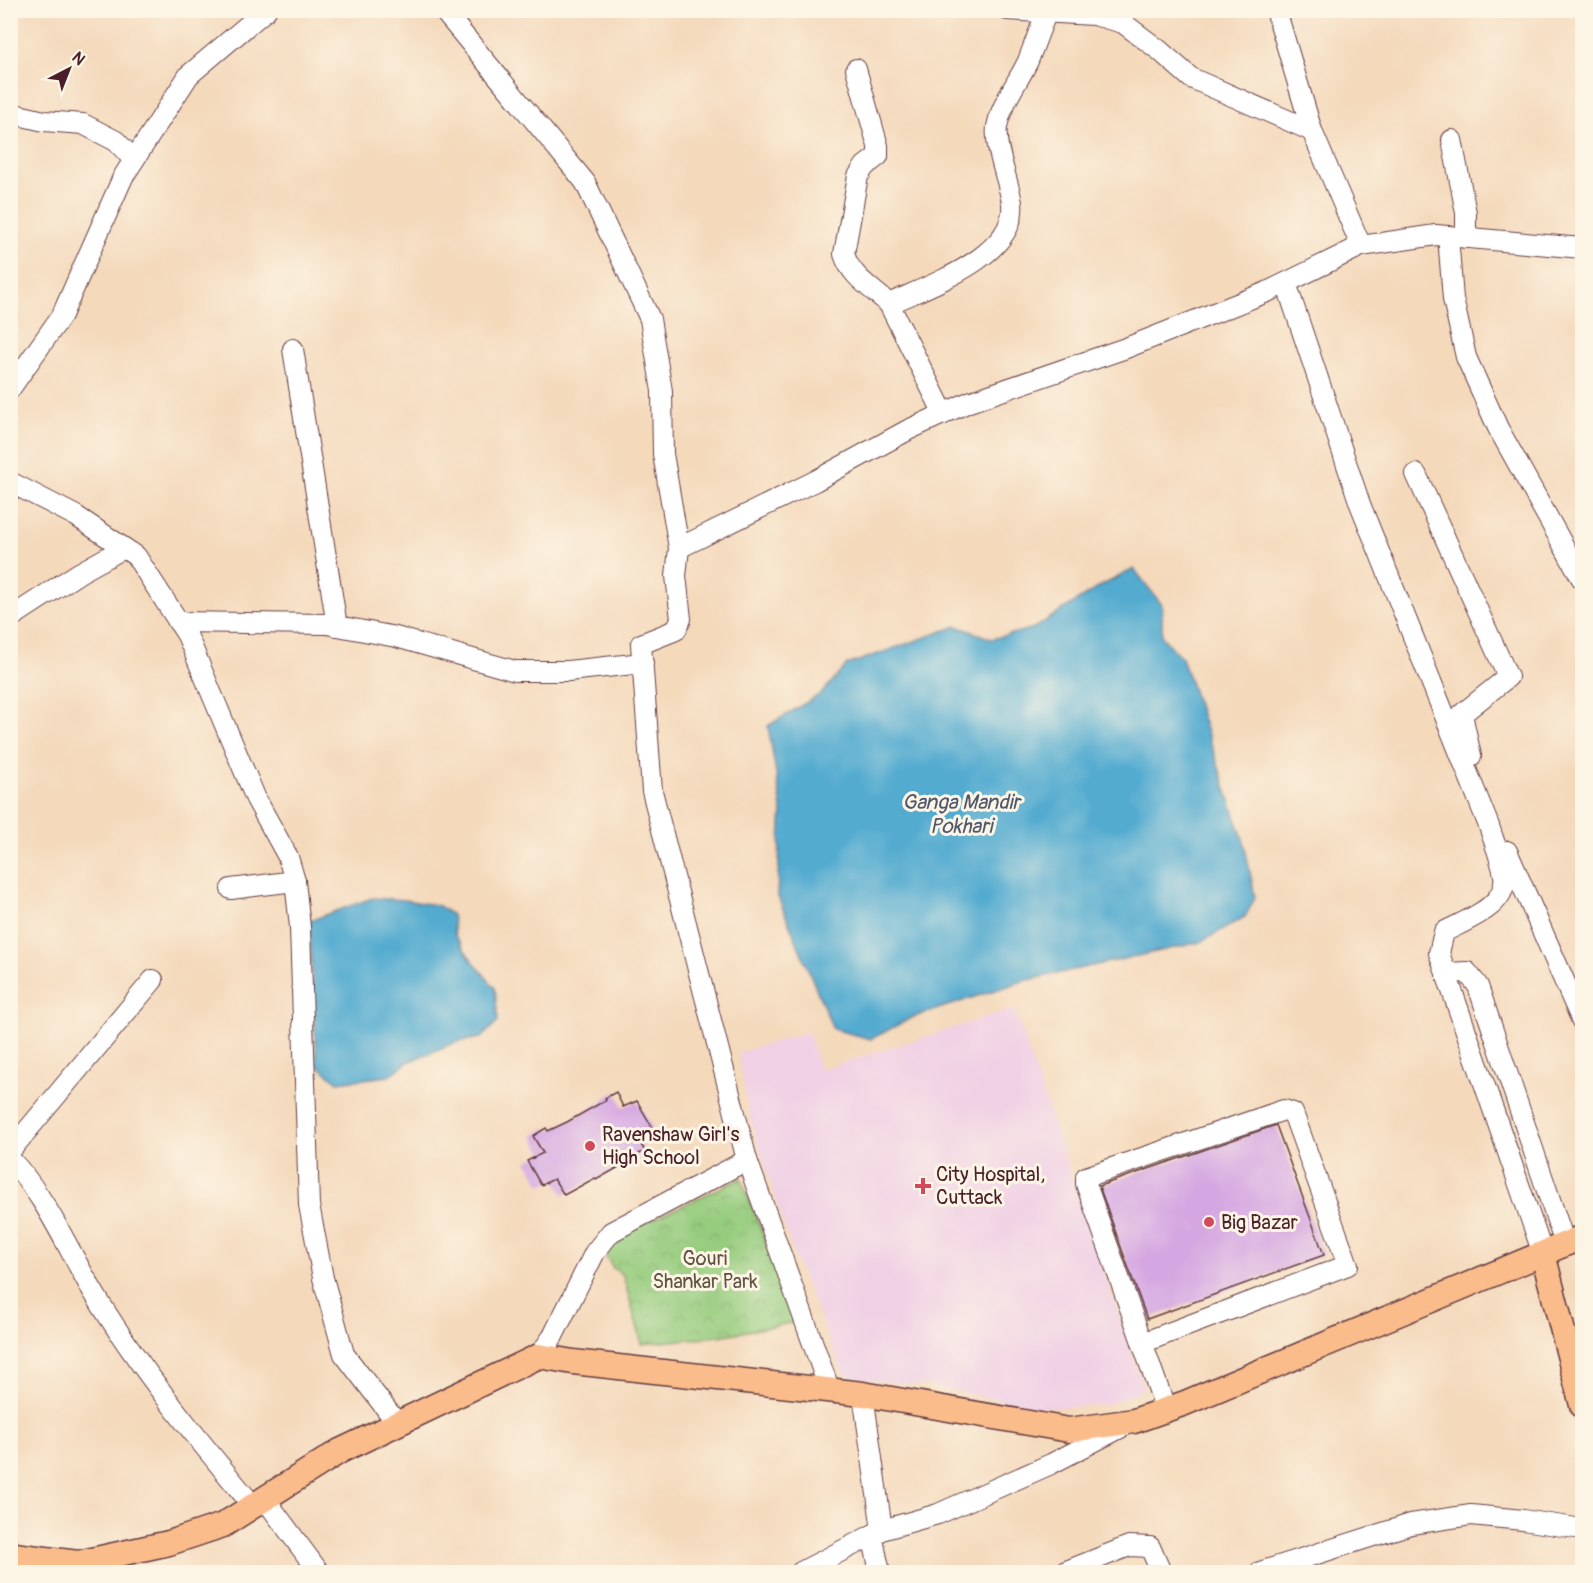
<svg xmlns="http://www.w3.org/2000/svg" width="1593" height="1583" font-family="Pangolin,sans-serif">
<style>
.built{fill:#f0d0e5}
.park{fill:url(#park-crowns);stroke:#707654;stroke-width:1.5}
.water{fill:#53abd0;stroke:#4e657e;stroke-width:1.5}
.building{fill:#d5a7e2}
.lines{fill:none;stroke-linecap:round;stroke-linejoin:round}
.minor-casing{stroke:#643b41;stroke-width:22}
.major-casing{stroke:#643b41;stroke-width:27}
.minor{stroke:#fff;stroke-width:20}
.major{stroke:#fabc8b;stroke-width:24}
.poi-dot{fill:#d1495b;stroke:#fcf5e5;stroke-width:2}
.labels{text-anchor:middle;stroke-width:6;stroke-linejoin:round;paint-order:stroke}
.poi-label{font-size:20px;fill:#4a1f2b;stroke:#fcf5e5;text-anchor:start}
.park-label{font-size:20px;fill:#615344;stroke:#fcf5e5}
.water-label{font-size:21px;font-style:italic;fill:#4e576d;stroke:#fcf5e5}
</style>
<defs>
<pattern id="park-crowns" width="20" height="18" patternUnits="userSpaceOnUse" patternTransform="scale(1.5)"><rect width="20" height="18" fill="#96cc7e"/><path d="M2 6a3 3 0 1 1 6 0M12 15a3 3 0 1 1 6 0" fill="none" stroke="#83af6d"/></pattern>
</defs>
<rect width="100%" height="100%" fill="#fcf5e5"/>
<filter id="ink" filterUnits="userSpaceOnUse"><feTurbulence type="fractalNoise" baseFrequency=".0167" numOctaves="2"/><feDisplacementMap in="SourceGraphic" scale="12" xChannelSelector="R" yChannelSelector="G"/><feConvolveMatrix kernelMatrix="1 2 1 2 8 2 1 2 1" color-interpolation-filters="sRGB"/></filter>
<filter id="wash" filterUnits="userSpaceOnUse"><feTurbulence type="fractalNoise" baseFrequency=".008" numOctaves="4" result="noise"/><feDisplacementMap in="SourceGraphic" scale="24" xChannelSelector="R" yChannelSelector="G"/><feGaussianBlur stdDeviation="1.35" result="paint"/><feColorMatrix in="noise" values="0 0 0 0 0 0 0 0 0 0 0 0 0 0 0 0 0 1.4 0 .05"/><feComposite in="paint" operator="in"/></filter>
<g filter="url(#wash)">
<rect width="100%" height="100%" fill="#f4d9bb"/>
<path class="built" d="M 1014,1009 L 1144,1389 L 1106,1405 L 1036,1408 L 931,1386 L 854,1378 L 842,1371 L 793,1253 L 750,1118 L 738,1053 L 808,1032 L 820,1070 Z"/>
<path class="park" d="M 741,1178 L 797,1322 L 719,1336 L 642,1344 L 623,1275 L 613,1268 L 606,1257 L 614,1237 Z"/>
<g class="water">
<path d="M 1134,569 L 1162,605 L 1162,637 L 1182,658 L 1244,842 L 1255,898 L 1245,917 L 1201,942 L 1023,981 L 911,1018 L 871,1039 L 833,1029 L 777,894 L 782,809 L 768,726 L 822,693 L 847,665 L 957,626 L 992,639 L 1034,628 L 1099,587 Z"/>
<path d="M 372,898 L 406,900 L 439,906 L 452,915 L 455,936 L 471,959 L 495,988 L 498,1021 L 481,1038 L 456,1042 L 408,1062 L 389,1076 L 338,1082 L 317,1065 L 309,921 Z"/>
</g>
<g id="blocks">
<g class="building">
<path d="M 616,1092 L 623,1107 L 637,1101 L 652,1127 L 635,1135 L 645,1151 L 617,1165 L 619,1167 L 596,1180 L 595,1178 L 564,1195 L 554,1179 L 541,1185 L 527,1161 L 543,1153 L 533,1136 L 546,1128 L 548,1131 L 567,1122 L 606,1100 L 605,1098 Z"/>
<path d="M 1276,1125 L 1324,1255 L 1147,1319 L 1099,1186 Z"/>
</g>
</g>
</g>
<g filter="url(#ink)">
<use href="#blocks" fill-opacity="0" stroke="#643b41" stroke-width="1.5"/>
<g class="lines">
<defs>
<g id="minor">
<path d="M 443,10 L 585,182 L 650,319 L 662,391 L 663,454 L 679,548 L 676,576 L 681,619 L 676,630 L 641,644 L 652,791 L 747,1160 L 830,1391"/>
<path d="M 1007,10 L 1094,15 L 1123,23 L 1159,50 L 1191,78 L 1312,131"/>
<path d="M 1276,10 L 1312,131 L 1361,246"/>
<path d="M 856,69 L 878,146 L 878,156 L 865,166 L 858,176 L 844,254 C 851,277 872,288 889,304"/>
<path d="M 10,113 L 44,121 L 83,124 L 116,141 L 134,160"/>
<path d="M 1452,140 L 1466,213 L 1466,238"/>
<path d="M 1448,236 L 1453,299 L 1466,357 L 1498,428 L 1582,579"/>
<path d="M 1286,283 L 1360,504 L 1489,826 C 1494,842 1501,859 1504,875 C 1509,906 1466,920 1444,932 L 1439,953 L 1543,1254"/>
<path d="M 293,349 L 337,626"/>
<path d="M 10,389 L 62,315 L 123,177 L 189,75 L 266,10"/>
<path d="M 944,414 L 889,304 C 927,286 1018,256 1012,203 C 1009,181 994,147 997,127 C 1001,104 1018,82 1028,61 C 1034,45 1040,29 1046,14"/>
<path d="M 1416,474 L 1508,677 L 1462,714 L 1471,756"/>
<path d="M 10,482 L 76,516 L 136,556 L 187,635 L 256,799 L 288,857 L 295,881 L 300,927 L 309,1205 L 323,1278 L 344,1354 L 397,1423"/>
<path d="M 679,548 L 815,481 L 908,430 L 969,402 L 1126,348 L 1267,292 L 1361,246 L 1436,235 L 1582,248"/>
<path d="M 10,618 L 79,573 L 124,548"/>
<path d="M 178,622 L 327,624 L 396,637 L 515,671 L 568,671 L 643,663"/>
<path d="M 1507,851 L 1582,1021"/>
<path d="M 231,889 L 295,881"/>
<path d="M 1446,973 L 1467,972 L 1478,986 L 1565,1244"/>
<path d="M 10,1151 L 153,980"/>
<path d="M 10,1159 C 48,1199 68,1251 97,1298 C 142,1372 198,1439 253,1506"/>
<path d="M 1142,1343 L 1348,1265 L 1293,1113 L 1284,1110 L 1086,1177 L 1086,1184 L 1166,1410"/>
<path d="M 539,1356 L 553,1336 L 595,1252 L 611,1232 L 747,1160"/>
<path d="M 863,1394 L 882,1530"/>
<path d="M 265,1499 L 319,1572"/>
<path d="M 872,1535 L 880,1572"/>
<path d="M 801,1572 L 882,1530 L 938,1514 L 1051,1464 L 1126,1425"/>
<path d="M 1064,1572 L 1129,1546 L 1150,1547 L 1161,1572"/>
<path d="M 1260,1572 L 1411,1524 L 1471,1515 L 1523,1520 L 1582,1529"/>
</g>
<g id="major">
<path d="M 1543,1254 L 1582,1405"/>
<path d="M 10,1552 L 14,1555 L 78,1563 L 169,1543 L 223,1525 L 340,1451 L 539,1356 L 573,1362 L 863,1394 L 1069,1430 L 1134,1421 L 1185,1403 L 1582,1237"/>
</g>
</defs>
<use href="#minor" class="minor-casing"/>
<use href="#major" class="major-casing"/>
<use href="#minor" class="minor"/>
<use href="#major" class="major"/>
</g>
</g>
<g class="poi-dot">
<circle cx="590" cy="1146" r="6"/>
<path d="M920 1177h6v6h6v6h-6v6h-6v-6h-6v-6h6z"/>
<circle cx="1209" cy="1222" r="6"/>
</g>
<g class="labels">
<g class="poi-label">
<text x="602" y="1141">Ravenshaw Girl's<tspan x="602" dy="23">High School</tspan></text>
<text x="936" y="1181">City Hospital,<tspan x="936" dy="23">Cuttack</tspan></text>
<text x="1221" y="1229">Big Bazar</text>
</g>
<g class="park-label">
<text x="705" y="1265">Gouri<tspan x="705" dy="23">Shankar Park</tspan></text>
</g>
<g class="water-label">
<text x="961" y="809">Ganga Mandir<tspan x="961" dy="24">Pokhari</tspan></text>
</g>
</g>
<rect width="1593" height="1583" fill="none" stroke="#fcf5e5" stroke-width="36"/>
<g transform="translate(69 69) rotate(42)" stroke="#fcf5e5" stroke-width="4.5" paint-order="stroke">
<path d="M0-4.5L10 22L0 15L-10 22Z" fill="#4a1f2b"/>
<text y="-9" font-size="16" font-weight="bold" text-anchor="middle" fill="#4a1f2b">N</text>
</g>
</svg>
